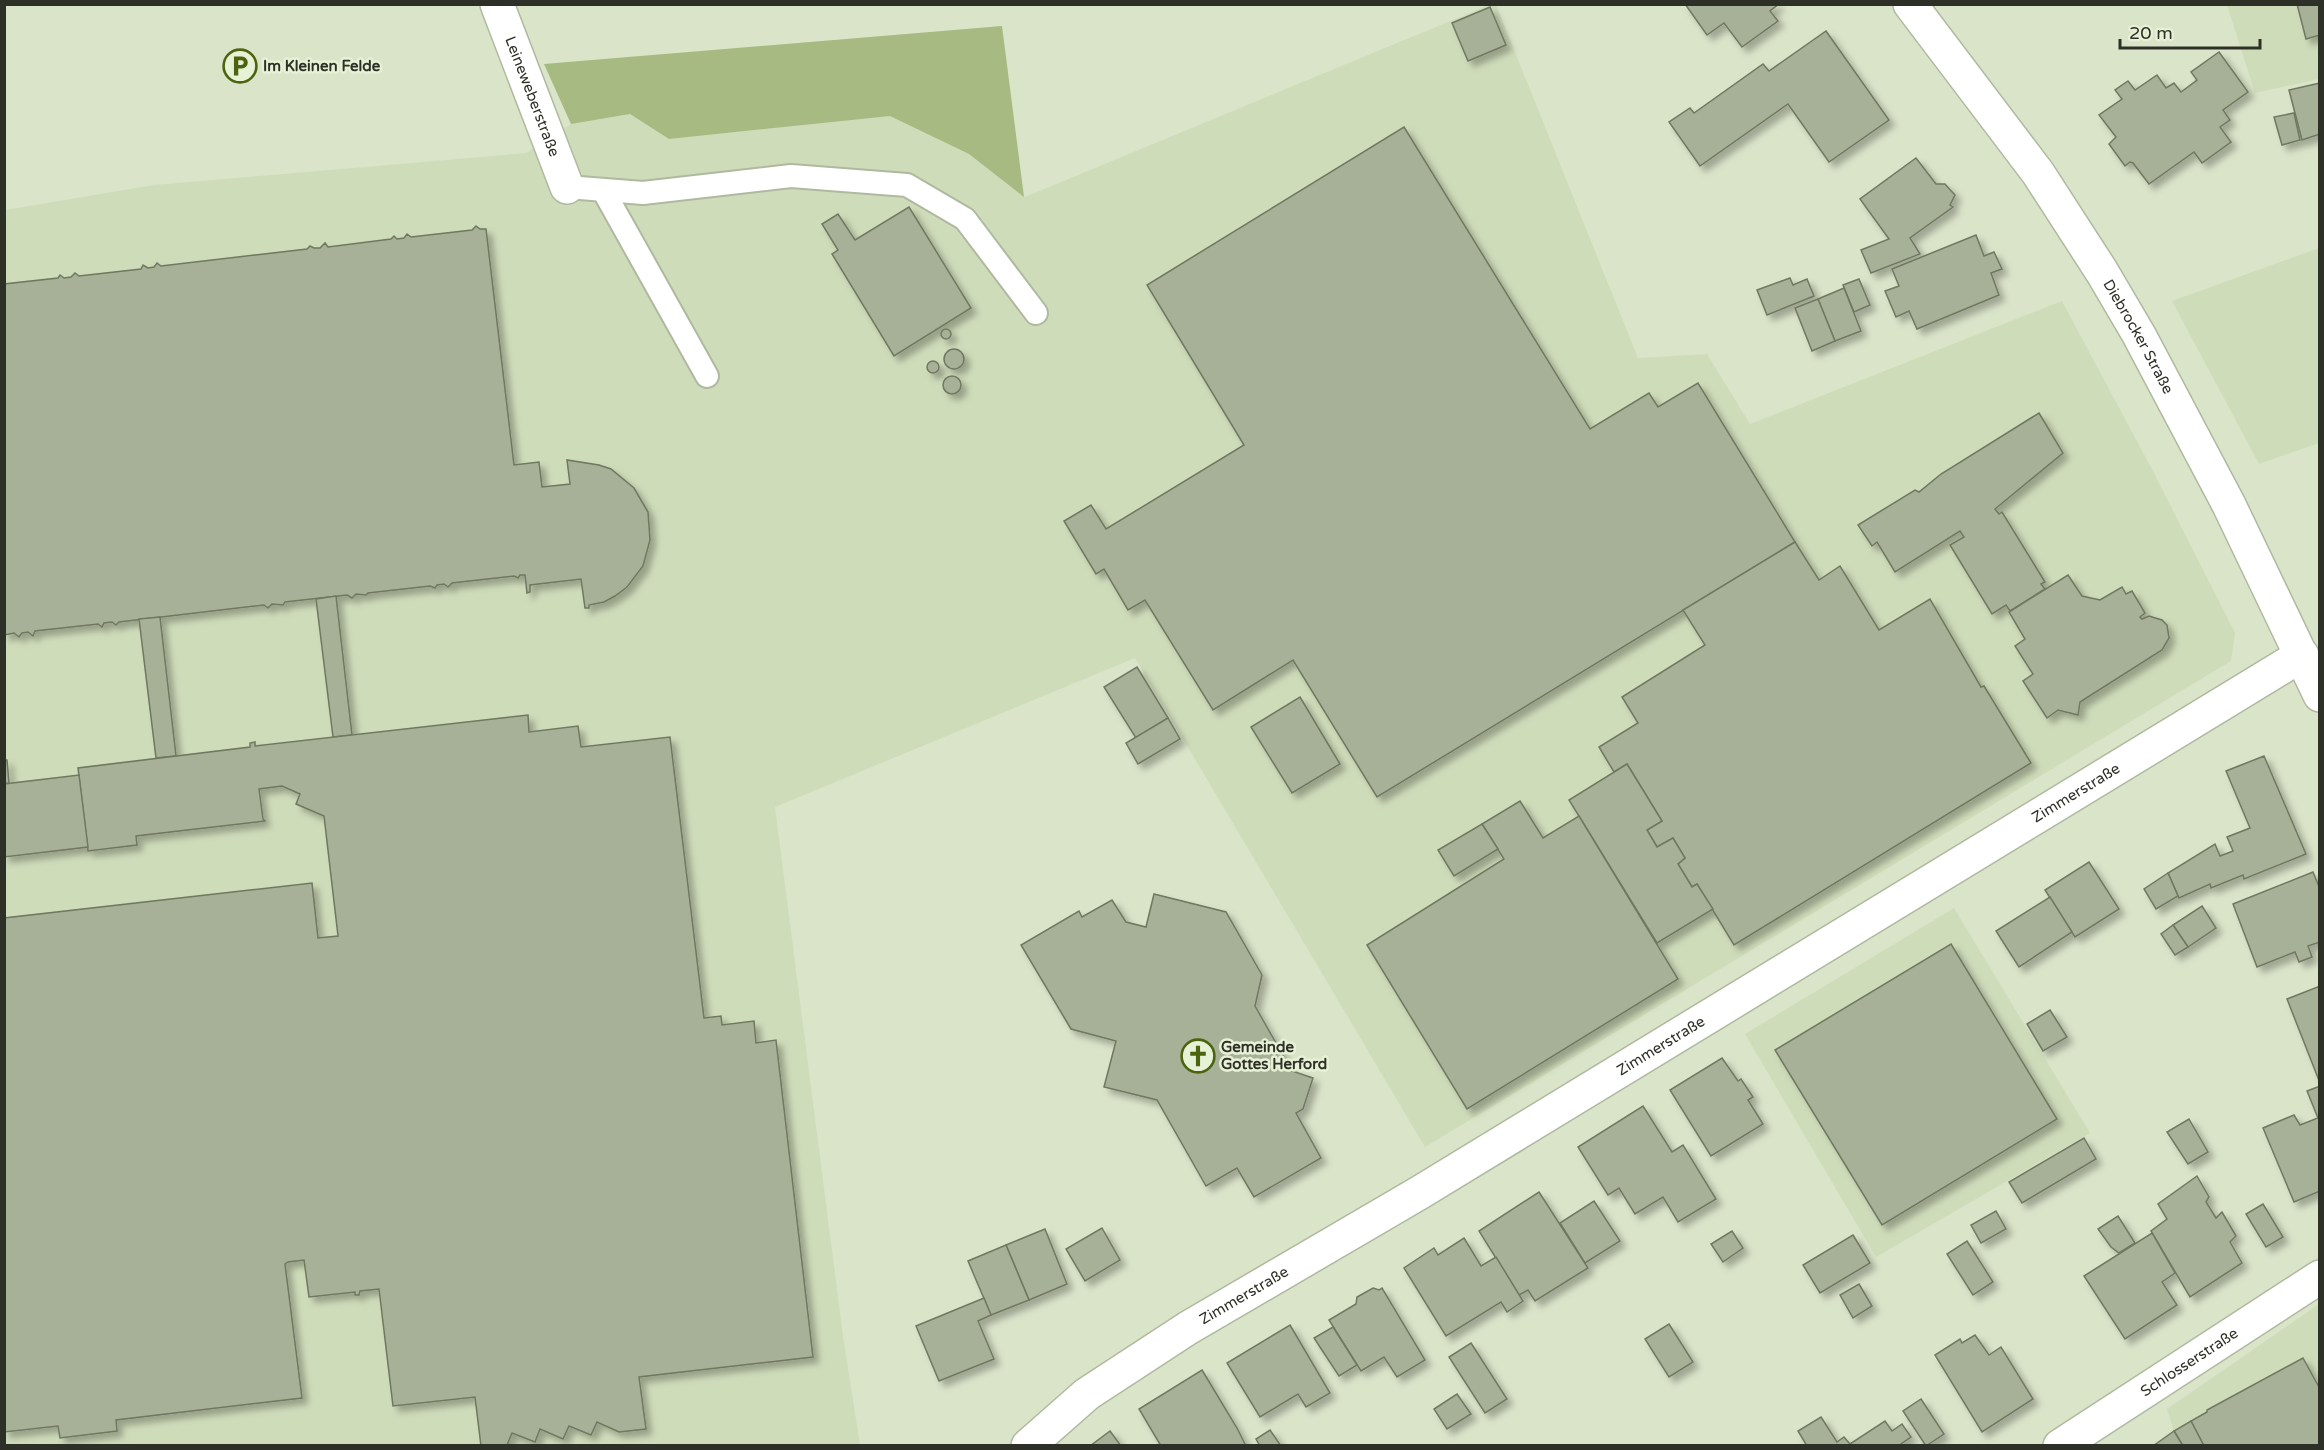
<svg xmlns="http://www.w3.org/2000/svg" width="2324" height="1450" font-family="'Varela Round',sans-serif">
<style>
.built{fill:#cfdcba}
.green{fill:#a6ba82}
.building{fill:#a7b197;stroke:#6f7860;stroke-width:1.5;filter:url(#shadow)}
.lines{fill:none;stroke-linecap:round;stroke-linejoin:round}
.lane-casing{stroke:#afb99f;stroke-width:26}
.street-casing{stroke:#afb99f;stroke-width:36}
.secondary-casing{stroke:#afb99f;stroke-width:36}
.lane{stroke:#fff;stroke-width:22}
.street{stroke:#fff;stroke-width:33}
.secondary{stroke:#fff;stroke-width:33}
.labels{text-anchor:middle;stroke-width:5;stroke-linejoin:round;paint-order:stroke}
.poi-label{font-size:15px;font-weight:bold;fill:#2c3026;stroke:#e7f1d6;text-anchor:start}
.street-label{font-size:15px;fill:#2c3026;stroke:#e7f1d6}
</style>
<defs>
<filter id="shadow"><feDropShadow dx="5.5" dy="5.5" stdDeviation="3" flood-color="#0004"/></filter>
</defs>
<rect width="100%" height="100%" fill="#dae4c9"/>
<g class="built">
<path d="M 1489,5 L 1496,5 L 1638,358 L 1707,354 L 1750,424 L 2062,301 L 2155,475 L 2235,633 L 2231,661 L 1425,1147 L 1135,658 L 775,807 L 843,1336 L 860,1445 L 5,1446 L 5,210 L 154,185 L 526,153 L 571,124 L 630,114 L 669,139 L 890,115 L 969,154 L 1025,197 Z"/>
<path d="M 2227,5 L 2319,5 L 2319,79 L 2255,93 Z"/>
<path d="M 2319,248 L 2319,443 L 2259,464 L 2172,301 Z"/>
<path d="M 1954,908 L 2090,1133 L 1876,1257 L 1745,1034 Z"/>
<path d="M 2319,1304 L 2319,1445 L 2174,1431 L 2167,1409 Z"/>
</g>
<path class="green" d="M 1002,26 L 1024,197 L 969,154 L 890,116 L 669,139 L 630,114 L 571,124 L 544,64 Z"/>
<g class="building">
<path d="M 1685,4 L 1779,4 L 1770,11 L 1778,21 L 1742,47 L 1724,23 L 1707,35 Z"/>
<path d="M 2297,4 L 2320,4 L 2320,35 L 2306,39 Z"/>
<path d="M 1490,7 L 1506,45 L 1468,61 L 1452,23 Z"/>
<path d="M 1826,31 L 1889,120 L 1829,162 L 1788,104 L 1700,166 L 1669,122 L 1690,108 L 1694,113 L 1763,64 L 1769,71 Z"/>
<path d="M 2219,52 L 2248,92 L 2223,110 L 2230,120 L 2220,127 L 2231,142 L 2202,163 L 2194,152 L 2149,184 L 2133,163 L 2130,162 L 2125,166 L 2109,144 L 2116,137 L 2099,115 L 2122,99 L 2115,90 L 2128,81 L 2135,90 L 2157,75 L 2166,88 L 2174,83 L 2181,92 L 2197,80 L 2191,72 Z"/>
<path d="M 2320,83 L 2320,134 L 2302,140 L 2289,90 Z"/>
<path d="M 2294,113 L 2300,140 L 2282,145 L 2274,117 Z"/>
<path d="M 1404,127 L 1590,429 L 1649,393 L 1658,407 L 1698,383 L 1795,542 L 1377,797 L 1293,660 L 1213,710 L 1145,600 L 1128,610 L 1104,569 L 1096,574 L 1064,521 L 1091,505 L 1106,529 L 1244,445 L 1147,285 Z"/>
<path d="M 1916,158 L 1936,184 L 1945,184 L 1955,195 L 1950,205 L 1953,207 L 1910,238 L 1920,254 L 1871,273 L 1861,250 L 1889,239 L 1860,199 Z"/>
<path d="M 909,207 L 971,308 L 894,356 L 832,254 L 838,250 L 822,224 L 838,214 L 855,240 Z"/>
<path d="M 476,226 L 480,229 L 486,229 L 514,465 L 539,462 L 542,487 L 570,484 L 567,460 L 599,465 L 611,469 L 634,488 L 648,512 L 650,540 L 643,566 L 627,587 L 615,596 L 604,602 L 589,605 L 589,608 L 585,608 L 581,579 L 530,585 L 530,592 L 527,593 L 525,575 L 520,575 L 518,578 L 514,576 L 452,583 L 448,587 L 444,584 L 437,585 L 435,588 L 430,586 L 368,593 L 366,595 L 356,594 L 352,598 L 347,595 L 285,602 L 283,605 L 272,604 L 268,608 L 264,605 L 119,622 L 116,625 L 112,622 L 104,623 L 102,627 L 98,624 L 35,631 L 33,636 L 28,632 L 22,633 L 19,637 L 14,633 L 4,635 L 4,284 L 58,278 L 60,275 L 64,278 L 71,277 L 75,273 L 79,276 L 141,269 L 143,265 L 148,268 L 154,267 L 157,263 L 161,266 L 307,249 L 310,246 L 314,248 L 320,248 L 325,243 L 328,247 L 391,239 L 394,236 L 397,239 L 404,238 L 407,234 L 411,237 L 472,230 Z"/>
<path d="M 1976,235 L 1984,256 L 1994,252 L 2002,269 L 1991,273 L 1999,295 L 1917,329 L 1909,311 L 1896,317 L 1885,291 L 1899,286 L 1892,269 Z"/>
<path d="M 1790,278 L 1793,285 L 1807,279 L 1814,296 L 1767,315 L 1757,290 Z"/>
<path d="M 1859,279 L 1870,305 L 1854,312 L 1843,285 Z"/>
<path d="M 1844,288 L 1861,331 L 1835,341 L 1818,299 Z"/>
<path d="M 1818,299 L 1835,341 L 1812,351 L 1795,308 Z"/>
<circle cx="946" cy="334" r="5"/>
<circle cx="954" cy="359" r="10"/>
<circle cx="933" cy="367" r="6"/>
<circle cx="952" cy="385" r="9"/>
<path d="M 2039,413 L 2063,453 L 1995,509 L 1999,514 L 2002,512 L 2045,582 L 2041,584 L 2045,589 L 2010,611 L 2006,605 L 1992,614 L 1950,545 L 1964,537 L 1960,531 L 1895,572 L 1877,542 L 1872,546 L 1858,525 L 1915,490 L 1919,492 L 1941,474 Z"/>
<path d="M 1795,542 L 1819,580 L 1840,566 L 1879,630 L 1930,599 L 1981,687 L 1984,686 L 2031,763 L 1734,945 L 1697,884 L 1692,887 L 1678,864 L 1685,858 L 1673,838 L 1657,847 L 1647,830 L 1662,821 L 1627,764 L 1614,772 L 1599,747 L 1638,723 L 1622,697 L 1705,645 L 1683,610 Z"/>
<path d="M 2068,575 L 2082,596 L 2100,600 L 2122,587 L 2126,594 L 2132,591 L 2145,613 L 2140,617 L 2142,619 L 2149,616 L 2162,620 L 2167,625 L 2169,638 L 2162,650 L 2080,702 L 2078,715 L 2058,710 L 2047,718 L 2023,681 L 2033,674 L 2015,646 L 2025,639 L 2009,612 Z"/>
<path d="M 336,596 L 352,735 L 333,737 L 316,599 Z"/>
<path d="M 160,617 L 176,756 L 156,758 L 139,619 Z"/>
<path d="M 1137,667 L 1168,718 L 1136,738 L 1104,687 Z"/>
<path d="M 1300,697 L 1340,764 L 1292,793 L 1251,727 Z"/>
<path d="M 528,715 L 529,732 L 578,726 L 581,747 L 670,737 L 704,1018 L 721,1016 L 722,1025 L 754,1021 L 756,1043 L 776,1040 L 813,1357 L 639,1377 L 646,1429 L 619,1432 L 597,1422 L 591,1435 L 569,1426 L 563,1439 L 540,1429 L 535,1442 L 512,1433 L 507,1445 L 481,1446 L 475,1397 L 393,1406 L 379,1289 L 360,1291 L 359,1295 L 355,1295 L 355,1292 L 309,1297 L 304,1260 L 288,1262 L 285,1264 L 302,1398 L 116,1420 L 117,1431 L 60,1438 L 58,1426 L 4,1432 L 4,918 L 312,883 L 318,938 L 338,936 L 324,816 L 296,804 L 300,794 L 282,786 L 259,789 L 263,819 L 265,821 L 136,836 L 137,845 L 88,851 L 78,768 L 250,747 L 250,743 L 255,742 L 255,746 Z"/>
<path d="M 1168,718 L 1180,739 L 1138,764 L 1126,743 Z"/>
<path d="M 2264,756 L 2306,854 L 2244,879 L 2243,875 L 2211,888 L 2210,884 L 2179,898 L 2168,873 L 2215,844 L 2220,856 L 2233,851 L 2227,837 L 2250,828 L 2226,771 Z"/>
<path d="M 4,760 L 7,760 L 9,783 L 4,784 Z"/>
<path d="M 1627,764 L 1662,821 L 1647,830 L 1657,847 L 1673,838 L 1685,858 L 1678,864 L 1692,887 L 1697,884 L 1713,909 L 1657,943 L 1569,800 Z"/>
<path d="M 79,775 L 88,847 L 4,857 L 4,784 Z"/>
<path d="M 1520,801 L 1543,838 L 1579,816 L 1678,979 L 1467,1109 L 1367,945 L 1504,859 L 1482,824 Z"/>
<path d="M 1482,824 L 1498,849 L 1454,876 L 1438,850 Z"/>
<path d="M 2089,862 L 2119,909 L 2075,937 L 2045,890 Z"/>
<path d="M 2313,872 L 2320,889 L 2320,942 L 2308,946 L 2312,957 L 2299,962 L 2295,952 L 2257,967 L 2233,904 Z"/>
<path d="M 2168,873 L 2178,896 L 2156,909 L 2144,889 Z"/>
<path d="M 1154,894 L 1226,912 L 1262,975 L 1255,1006 L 1292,1071 L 1313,1078 L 1303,1109 L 1296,1113 L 1321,1158 L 1254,1197 L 1237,1168 L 1206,1186 L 1157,1100 L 1104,1087 L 1116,1041 L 1071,1029 L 1021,945 L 1079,911 L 1082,917 L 1112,900 L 1126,922 L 1146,927 Z"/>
<path d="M 2050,897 L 2072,932 L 2019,967 L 1996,931 Z"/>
<path d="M 2202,906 L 2216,928 L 2188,947 L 2173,925 Z"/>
<path d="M 2173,925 L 2188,947 L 2175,955 L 2161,934 Z"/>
<path d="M 1951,944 L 2057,1119 L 1882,1225 L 1775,1050 Z"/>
<path d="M 2320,986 L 2320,1083 L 2287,999 Z"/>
<path d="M 2050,1010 L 2067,1037 L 2043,1051 L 2027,1024 Z"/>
<path d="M 1722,1058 L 1738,1081 L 1741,1079 L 1753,1097 L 1748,1100 L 1763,1124 L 1711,1156 L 1670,1090 Z"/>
<path d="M 2320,1086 L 2320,1117 L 2318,1118 L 2307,1091 Z"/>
<path d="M 1643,1106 L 1672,1152 L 1683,1145 L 1716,1199 L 1678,1222 L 1663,1197 L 1635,1214 L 1619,1188 L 1608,1195 L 1578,1147 Z"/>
<path d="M 2294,1115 L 2300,1125 L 2320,1117 L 2320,1191 L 2294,1202 L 2263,1128 Z"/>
<path d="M 2189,1119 L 2208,1152 L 2188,1164 L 2167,1132 Z"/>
<path d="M 2084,1138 L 2096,1159 L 2022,1203 L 2009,1182 Z"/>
<path d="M 2197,1176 L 2209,1197 L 2206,1202 L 2216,1218 L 2222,1212 L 2236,1236 L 2230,1242 L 2242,1263 L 2190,1297 L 2151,1231 L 2167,1219 L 2158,1204 Z"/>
<path d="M 1539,1192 L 1588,1268 L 1535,1301 L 1528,1290 L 1519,1295 L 1479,1231 Z"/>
<path d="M 1594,1201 L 1620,1241 L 1585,1263 L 1560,1223 Z"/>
<path d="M 2263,1204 L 2283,1237 L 2266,1247 L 2246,1214 Z"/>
<path d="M 1996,1211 L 2006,1229 L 1981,1243 L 1971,1225 Z"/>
<path d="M 2118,1216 L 2135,1243 L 2119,1253 L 2111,1247 L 2098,1229 Z"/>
<path d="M 1102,1228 L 1120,1260 L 1085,1281 L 1066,1249 Z"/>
<path d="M 1045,1229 L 1067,1284 L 1029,1300 L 1006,1245 Z"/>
<path d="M 1732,1231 L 1743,1248 L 1723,1262 L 1711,1244 Z"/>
<path d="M 2152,1233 L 2175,1273 L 2162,1282 L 2177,1305 L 2125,1339 L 2084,1276 Z"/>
<path d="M 1853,1235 L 1870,1263 L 1820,1293 L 1803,1265 Z"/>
<path d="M 1464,1238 L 1481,1266 L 1496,1257 L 1523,1301 L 1507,1312 L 1501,1302 L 1446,1336 L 1404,1268 L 1434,1248 L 1438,1255 Z"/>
<path d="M 1967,1241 L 1993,1282 L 1973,1295 L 1947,1254 Z"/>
<path d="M 1006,1245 L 1029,1300 L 991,1315 L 968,1261 Z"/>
<path d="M 1859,1284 L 1872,1306 L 1853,1318 L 1840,1295 Z"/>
<path d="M 1373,1288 L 1379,1290 L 1382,1288 L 1425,1360 L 1397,1377 L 1384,1357 L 1361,1371 L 1329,1320 L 1356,1304 L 1357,1297 Z"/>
<path d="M 984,1298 L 991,1315 L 978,1321 L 994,1359 L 939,1381 L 916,1326 Z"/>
<path d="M 1669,1324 L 1693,1362 L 1669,1377 L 1645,1339 Z"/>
<path d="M 1290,1325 L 1330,1393 L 1306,1407 L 1298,1394 L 1260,1417 L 1227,1363 Z"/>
<path d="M 1333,1327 L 1357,1365 L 1339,1376 L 1314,1338 Z"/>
<path d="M 1975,1335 L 1989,1355 L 2001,1347 L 2033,1399 L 1982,1432 L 1935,1355 L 1960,1339 L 1962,1343 Z"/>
<path d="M 1471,1343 L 1507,1399 L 1485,1413 L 1449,1357 Z"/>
<path d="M 2303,1358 L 2320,1389 L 2320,1446 L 2204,1446 L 2191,1421 L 2207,1412 L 2207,1410 Z"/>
<path d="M 1202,1370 L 1237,1428 L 1246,1446 L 1161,1446 L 1139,1409 Z"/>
<path d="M 1457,1394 L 1471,1414 L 1447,1429 L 1434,1409 Z"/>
<path d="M 1921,1399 L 1944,1434 L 1926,1446 L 1903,1411 Z"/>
<path d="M 1821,1417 L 1837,1442 L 1844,1437 L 1850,1444 L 1885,1421 L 1892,1431 L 1902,1424 L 1911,1437 L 1901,1444 L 1901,1446 L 1807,1446 L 1798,1431 Z"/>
<path d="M 2191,1421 L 2204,1446 L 2183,1446 L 2174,1431 Z"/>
<path d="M 1270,1430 L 1281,1446 L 1260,1446 L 1256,1439 Z"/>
<path d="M 1110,1431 L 1121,1446 L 1090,1446 Z"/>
<path d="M 2174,1431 L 2183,1446 L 2153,1446 Z"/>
</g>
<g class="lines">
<defs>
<g id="lane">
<path d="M 567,187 L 643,193 L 791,176 L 907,185 L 965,219 L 1036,313"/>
<path d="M 603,190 L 707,376"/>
</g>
<g id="street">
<path id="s1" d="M 497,4 L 567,187"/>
<path id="s2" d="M 1028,1446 L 1087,1394 L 1188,1328 L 1419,1193 L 2302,655"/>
<path id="s3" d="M 2060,1446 L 2320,1277"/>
</g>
<g id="secondary">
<path id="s4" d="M 1910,4 L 2038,173 L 2102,272 L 2139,335 L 2229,505 L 2320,695"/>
</g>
</defs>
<use href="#lane" class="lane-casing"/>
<use href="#street" class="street-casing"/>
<use href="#secondary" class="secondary-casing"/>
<use href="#lane" class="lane"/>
<use href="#street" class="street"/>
<use href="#secondary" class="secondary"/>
</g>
<defs>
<symbol id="parking-ring" viewBox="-11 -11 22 22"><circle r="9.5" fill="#e7f1d6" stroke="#4c630f" stroke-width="1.5"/><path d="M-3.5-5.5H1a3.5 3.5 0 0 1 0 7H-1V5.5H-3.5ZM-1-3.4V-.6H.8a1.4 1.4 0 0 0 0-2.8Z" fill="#4c630f"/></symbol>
<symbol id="church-ring" viewBox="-11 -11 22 22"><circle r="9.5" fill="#e7f1d6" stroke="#4c630f" stroke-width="1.5"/><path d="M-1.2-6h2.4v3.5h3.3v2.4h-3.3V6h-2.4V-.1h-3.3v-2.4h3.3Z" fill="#4c630f"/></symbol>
</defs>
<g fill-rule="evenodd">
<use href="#parking-ring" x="221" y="47" width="38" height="38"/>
<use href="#church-ring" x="1179" y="1037" width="38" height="38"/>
</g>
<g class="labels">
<g class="poi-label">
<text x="263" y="71">Im Kleinen Felde</text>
<text x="1221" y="1052">Gemeinde<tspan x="1221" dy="17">Gottes Herford</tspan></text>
</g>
<g class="street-label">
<text dy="5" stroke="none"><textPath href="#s1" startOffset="99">Leineweberstraße</textPath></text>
<text dy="5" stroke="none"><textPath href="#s4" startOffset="404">Diebrocker Straße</textPath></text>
<text dy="5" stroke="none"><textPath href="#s2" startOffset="1236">Zimmerstraße</textPath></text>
<text dy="5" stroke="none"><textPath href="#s2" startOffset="750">Zimmerstraße</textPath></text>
<text dy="5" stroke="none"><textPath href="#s2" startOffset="264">Zimmerstraße</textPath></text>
<text dy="5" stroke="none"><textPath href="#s3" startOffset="154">Schlosserstraße</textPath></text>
</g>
</g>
<rect width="2324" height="1450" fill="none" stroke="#2c3026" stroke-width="12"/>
<path d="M2120 39v9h140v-9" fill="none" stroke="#2c3026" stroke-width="3"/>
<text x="2129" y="39" font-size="18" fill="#2c3026" stroke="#e7f1d6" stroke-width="4.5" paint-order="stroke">20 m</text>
</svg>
